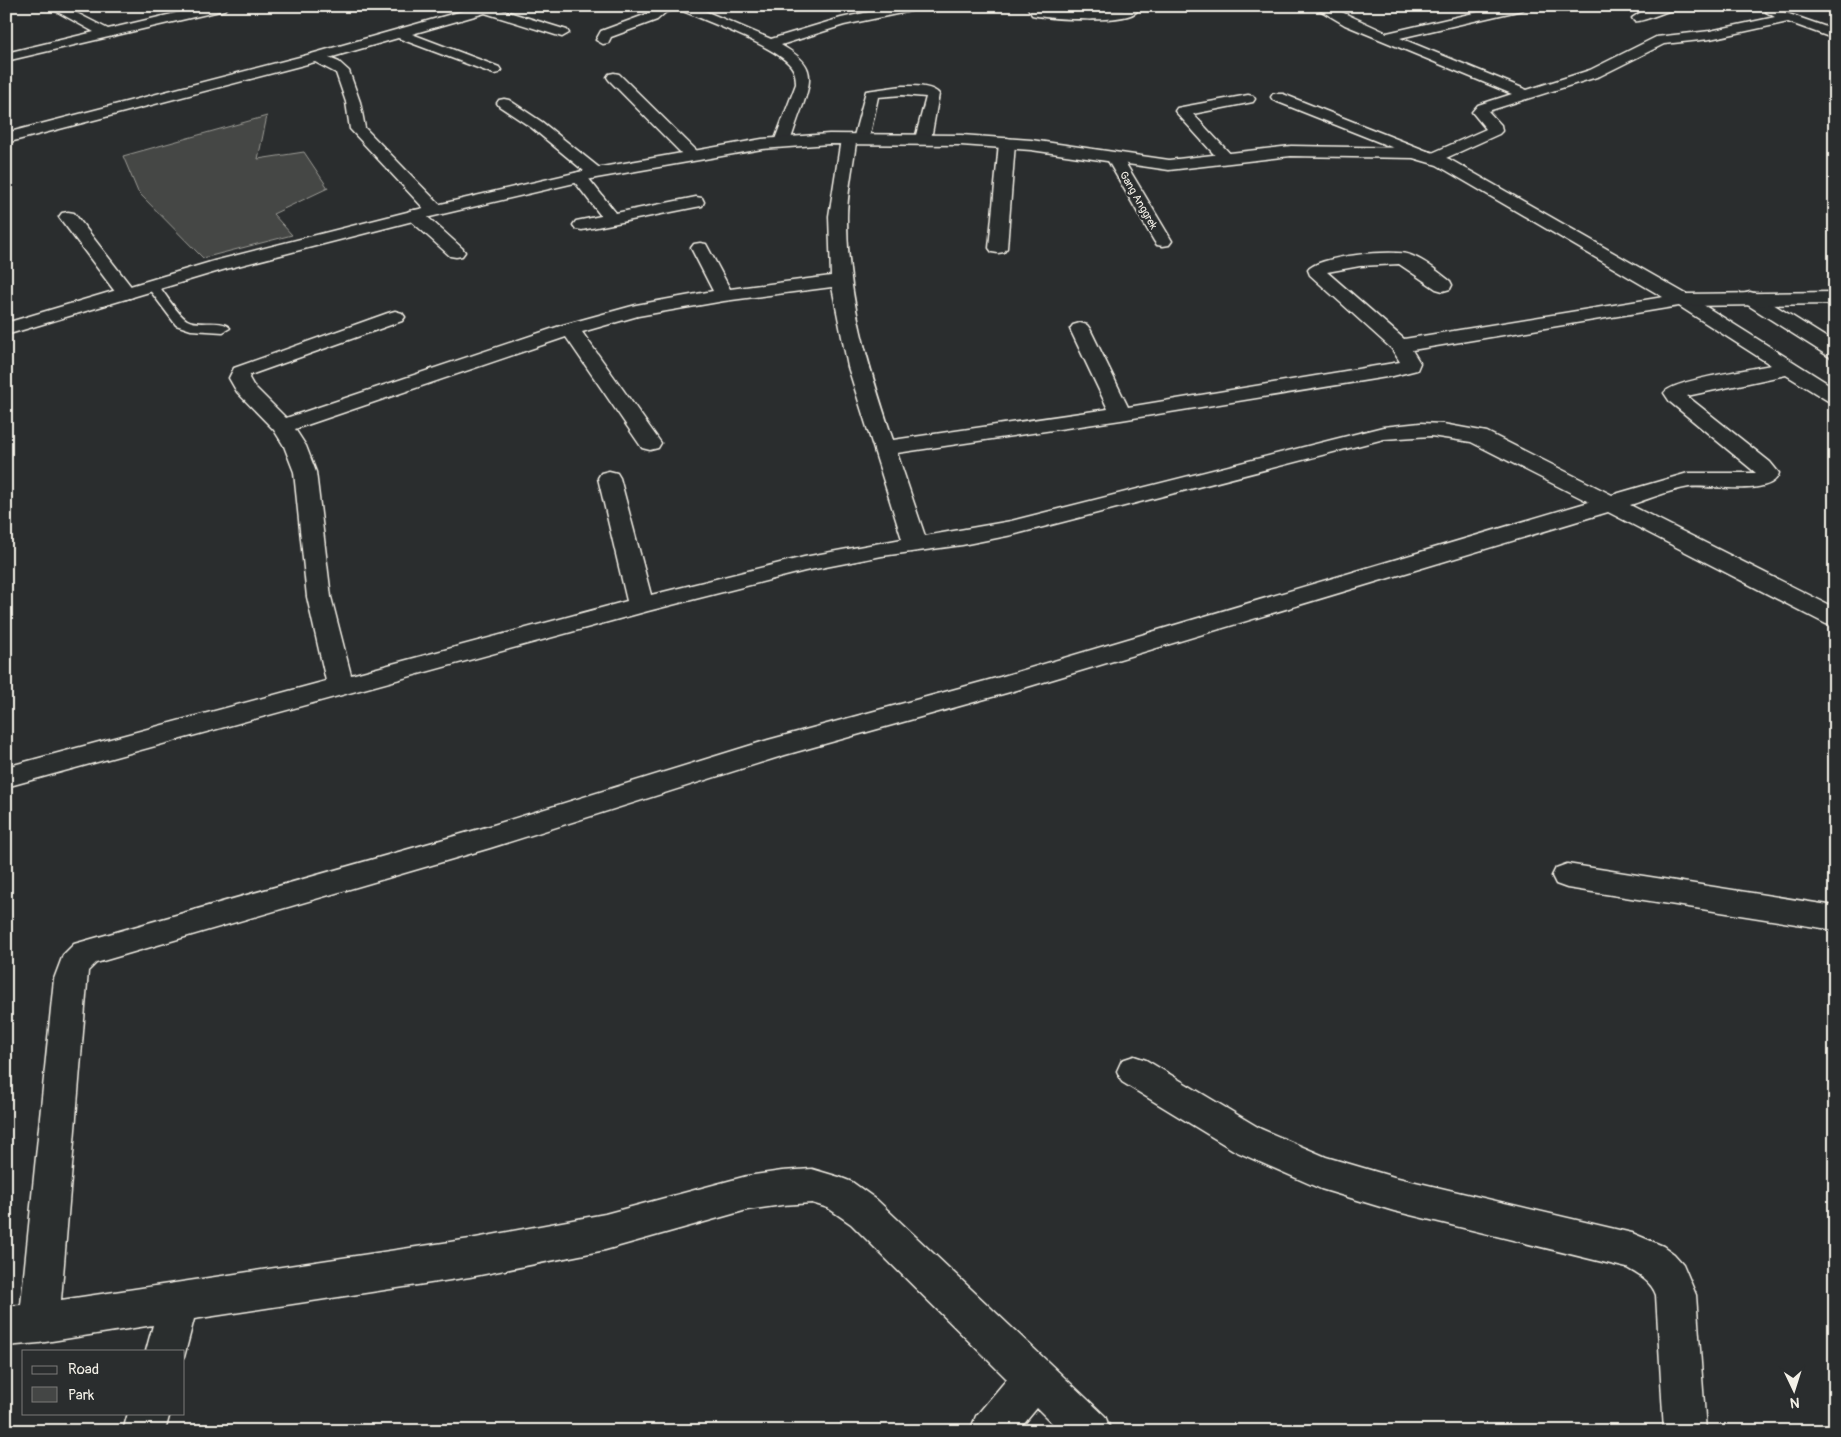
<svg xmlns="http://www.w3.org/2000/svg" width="1841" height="1437" font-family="Pangolin,sans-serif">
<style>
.green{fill:#444645;stroke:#9c9c96}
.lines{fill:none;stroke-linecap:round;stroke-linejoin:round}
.service-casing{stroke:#f4f1e8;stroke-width:3}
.minor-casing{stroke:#f4f1e8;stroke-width:3}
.tertiary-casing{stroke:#f4f1e8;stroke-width:3}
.service{fill:#2a2d2e;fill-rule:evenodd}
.minor{fill:#2a2d2e;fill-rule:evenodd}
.tertiary{fill:#2a2d2e;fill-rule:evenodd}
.labels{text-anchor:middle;stroke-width:4.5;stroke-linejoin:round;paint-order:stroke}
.far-street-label{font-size:11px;fill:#f4f1e8;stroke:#2a2d2e}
</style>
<rect width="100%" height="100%" fill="#2a2d2e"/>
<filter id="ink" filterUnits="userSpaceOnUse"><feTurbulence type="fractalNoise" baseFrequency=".02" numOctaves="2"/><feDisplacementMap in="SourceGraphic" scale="10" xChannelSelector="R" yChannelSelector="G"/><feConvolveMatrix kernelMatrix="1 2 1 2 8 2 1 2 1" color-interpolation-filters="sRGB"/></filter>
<g filter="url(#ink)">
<path class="green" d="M 267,116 L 258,159 L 304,152 L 328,188 L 273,214 L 292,235 L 203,258 L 138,192 L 123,156 Z"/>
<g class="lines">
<defs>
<path id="service" d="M 152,281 L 156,282 C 164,292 177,314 187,320 C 199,327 221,318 230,328 L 223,332 L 191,330 L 176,325 L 146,285 Z"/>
<g id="minor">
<path d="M 47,6 L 63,6 L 108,29 L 206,6 L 230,6 L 224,10 L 6,61 L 6,53 L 94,32 Z"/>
<path d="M 480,6 L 501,6 L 499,9 L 567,30 L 569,33 L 562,37 L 485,13 L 412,34 L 499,67 L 501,70 L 499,73 L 494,74 L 398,38 L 329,58 L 339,62 L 349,71 L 360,102 L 365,128 L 441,206 L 444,210 L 441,214 L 429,214 L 350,129 L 346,102 L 336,73 L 315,62 L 6,143 L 6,133 L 311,54 Z"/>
<path d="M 658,6 L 693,6 L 771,39 L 841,18 L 896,6 L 911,6 L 912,8 L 911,11 L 844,25 L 781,45 C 812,63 814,73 803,105 C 798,117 794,130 790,142 L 788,145 L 776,145 L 774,142 L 796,84 C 796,77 795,71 791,66 C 776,46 703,20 678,9 L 666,12 L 657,20 L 611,37 L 608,43 L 603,44 L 596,40 L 601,31 L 647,14 Z"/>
<path d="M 1027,6 L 1040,6 L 1041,9 L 1060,11 L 1121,10 L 1124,9 L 1123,6 L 1135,6 L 1137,11 C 1127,24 1050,19 1032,15 Z"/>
<path d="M 1313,6 L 1329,6 L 1387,33 L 1504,6 L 1528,6 L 1522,10 L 1400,38 L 1527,90 L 1590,70 L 1656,37 L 1710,31 L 1775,17 L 1766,12 L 1772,8 L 1835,30 L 1835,39 L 1788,22 L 1710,39 L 1664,44 L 1600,76 L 1488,111 L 1501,125 L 1502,131 L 1499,134 L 1435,163 L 1428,159 L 1419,158 L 1273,100 L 1271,97 L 1273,94 L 1283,94 L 1432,153 L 1486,129 L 1472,112 L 1478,105 L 1512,94 L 1345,25 Z"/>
<path d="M 1655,6 L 1676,6 L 1675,9 C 1665,11 1642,23 1634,21 L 1632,18 L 1647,8 Z"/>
<path d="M 614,73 L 619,74 L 699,153 L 701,156 L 699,159 L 687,159 L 609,80 L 607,77 L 609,74 Z"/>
<path d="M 902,86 C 913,86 932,85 939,94 L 931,139 L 928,142 L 918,142 L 915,139 L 926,97 L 902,95 L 878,97 L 869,139 L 866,142 L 856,142 C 853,167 847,193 847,218 C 847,298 868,365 893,440 L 1108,409 L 1070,329 L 1073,325 L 1080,323 L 1087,325 L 1090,329 L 1128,407 L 1400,362 L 1392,349 L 1310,275 L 1308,270 C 1318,256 1394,249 1410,255 C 1425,260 1438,272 1450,281 L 1452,285 L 1450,289 L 1443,291 L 1436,289 L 1399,264 L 1360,266 L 1327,272 L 1404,339 L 1682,294 L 1689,296 L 1835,388 L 1835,403 L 1828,401 L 1786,375 L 1687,396 L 1770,462 L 1779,473 C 1773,498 1709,484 1689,487 C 1670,490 1649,499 1630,505 L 1835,608 L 1835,626 L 1826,624 L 1608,512 L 1017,690 L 785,755 L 490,848 L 96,963 L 88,971 L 61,1300 L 470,1239 L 605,1214 L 747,1176 L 782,1171 L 812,1169 L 839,1177 L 852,1182 L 877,1200 L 1105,1416 L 1111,1431 L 1060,1431 L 1037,1408 L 1018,1431 L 970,1431 L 976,1416 L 1007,1379 L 851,1224 L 828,1208 L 812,1203 L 782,1205 L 747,1210 L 605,1250 L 470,1277 L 194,1319 L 184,1357 L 184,1351 L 146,1351 L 153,1325 L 39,1343 L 6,1346 L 6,1306 L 21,1305 L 54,979 L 63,955 L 74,944 L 490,826 L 768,740 L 1000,677 L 1589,502 L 1471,442 L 1431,436 L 1384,439 L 1012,535 L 962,545 L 882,556 L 805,571 L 648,611 L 6,787 L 6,767 L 326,681 L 307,597 L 294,472 L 284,446 L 274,430 L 237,392 L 229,378 L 234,368 L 388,313 L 395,311 L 402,313 L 405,317 L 402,321 L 250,375 L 249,378 L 253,385 L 286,418 L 563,325 L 636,305 L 713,291 L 691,248 L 694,244 L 700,243 L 706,244 L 730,289 L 831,276 L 829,216 L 841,139 L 844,136 L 854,136 L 866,91 ZM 832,287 L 848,367 L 902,539 L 804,557 L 651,595 L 620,478 L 617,473 L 609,471 L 601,473 L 598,478 L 627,601 L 351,675 L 331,597 L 316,472 L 306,446 L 295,429 L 566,337 L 642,448 L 650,450 L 658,448 L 661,443 L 582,332 L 638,316 L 724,301 ZM 1679,306 L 1771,365 C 1752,369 1673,380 1664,393 L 1670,402 L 1756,473 L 1688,473 L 1612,495 L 1487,432 L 1443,424 L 1420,423 L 1383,427 L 1011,521 L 925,536 L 897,453 L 1121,420 L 1393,376 L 1417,370 L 1420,363 L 1412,350 Z"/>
<path d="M 1248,95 L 1253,96 L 1255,99 L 1253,102 L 1193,114 L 1235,159 L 1233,162 L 1221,162 L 1175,111 L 1177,108 L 1182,107 Z"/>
<path d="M 504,99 L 509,100 L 542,122 L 602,170 L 604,173 L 602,176 L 590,176 L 532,128 L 499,106 L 497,103 L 499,100 Z"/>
<path d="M 1007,138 L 1013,140 L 1015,143 L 1007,248 L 1004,252 L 998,253 L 992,252 L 989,248 L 999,143 L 1001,140 Z"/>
<path d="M 1115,154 L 1121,156 L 1123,159 L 1172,241 L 1169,245 L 1163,246 L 1157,245 L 1154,241 L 1107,159 L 1109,156 Z"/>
<path d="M 579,172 L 585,174 L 616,213 L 696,197 L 702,198 L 704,202 L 702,206 L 696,207 L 582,230 L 576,229 L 573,225 L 576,221 L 601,216 L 571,177 L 573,174 Z"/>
<path d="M 415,210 L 421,211 L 462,248 L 465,252 L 462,256 L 456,257 L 450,256 L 409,219 L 406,215 L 409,211 Z"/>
<path d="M 68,212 L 74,213 L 133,289 L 135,293 L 133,297 L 126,299 L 119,297 L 59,217 L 62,213 Z"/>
<path d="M 1750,292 L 1757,294 L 1835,343 L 1835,358 L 1828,356 L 1743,302 L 1741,298 L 1743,294 Z"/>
<path d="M 1567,864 L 1835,906 L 1835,930 L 1567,888 L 1556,884 L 1552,876 L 1556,868 Z"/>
<path d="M 1134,1056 L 1146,1060 L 1261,1129 L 1326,1157 L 1394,1177 L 1632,1233 L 1663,1246 L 1674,1254 L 1683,1264 L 1696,1295 L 1706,1431 L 1664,1431 L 1656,1295 C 1651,1281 1639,1275 1627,1268 L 1394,1211 L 1321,1189 L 1235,1151 L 1122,1082 L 1117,1071 L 1122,1060 Z"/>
<path d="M 128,1413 L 170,1413 L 165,1431 L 123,1431 Z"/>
</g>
<path id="tertiary" d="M 829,134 L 961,135 L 1031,140 L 1169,160 L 1291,146 L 1413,148 L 1431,152 L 1449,159 L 1686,294 L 1835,292 L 1835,304 L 1682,306 L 1675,304 L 1437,165 L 1413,158 L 1291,156 L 1169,170 L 1031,150 L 961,145 L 829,144 L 762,149 L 596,178 L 417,220 L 226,269 L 6,335 L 6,323 L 214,261 L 415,210 L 596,168 L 762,139 Z"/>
</defs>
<use href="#service" class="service-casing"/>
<use href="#minor" class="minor-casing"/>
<use href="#tertiary" class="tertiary-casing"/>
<use href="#service" class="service"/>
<use href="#minor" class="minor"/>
<use href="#tertiary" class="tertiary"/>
</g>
</g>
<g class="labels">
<g class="far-street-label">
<text transform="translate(1139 200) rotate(60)" y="4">Gang Anggrek</text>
</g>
</g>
<rect width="1841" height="1437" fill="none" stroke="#2a2d2e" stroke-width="25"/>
<rect x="12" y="12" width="1816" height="1412" fill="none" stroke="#f4f1e8" stroke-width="2" filter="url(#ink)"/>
<rect x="22" y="1350" width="162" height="65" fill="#2a2d2e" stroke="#7b7b78"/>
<rect x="32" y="1366" width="25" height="8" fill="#2a2d2e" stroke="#7b7b78"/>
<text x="68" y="1374" font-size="15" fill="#f4f1e8">Road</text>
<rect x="32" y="1387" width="25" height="15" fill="#444645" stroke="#7b7b78"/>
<text x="68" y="1400" font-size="15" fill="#f4f1e8">Park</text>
<g transform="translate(1794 1390) rotate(176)" stroke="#2a2d2e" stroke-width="4" paint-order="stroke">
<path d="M0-4L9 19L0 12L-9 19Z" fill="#f4f1e8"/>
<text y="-8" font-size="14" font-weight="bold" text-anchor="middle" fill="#f4f1e8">N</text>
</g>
</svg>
